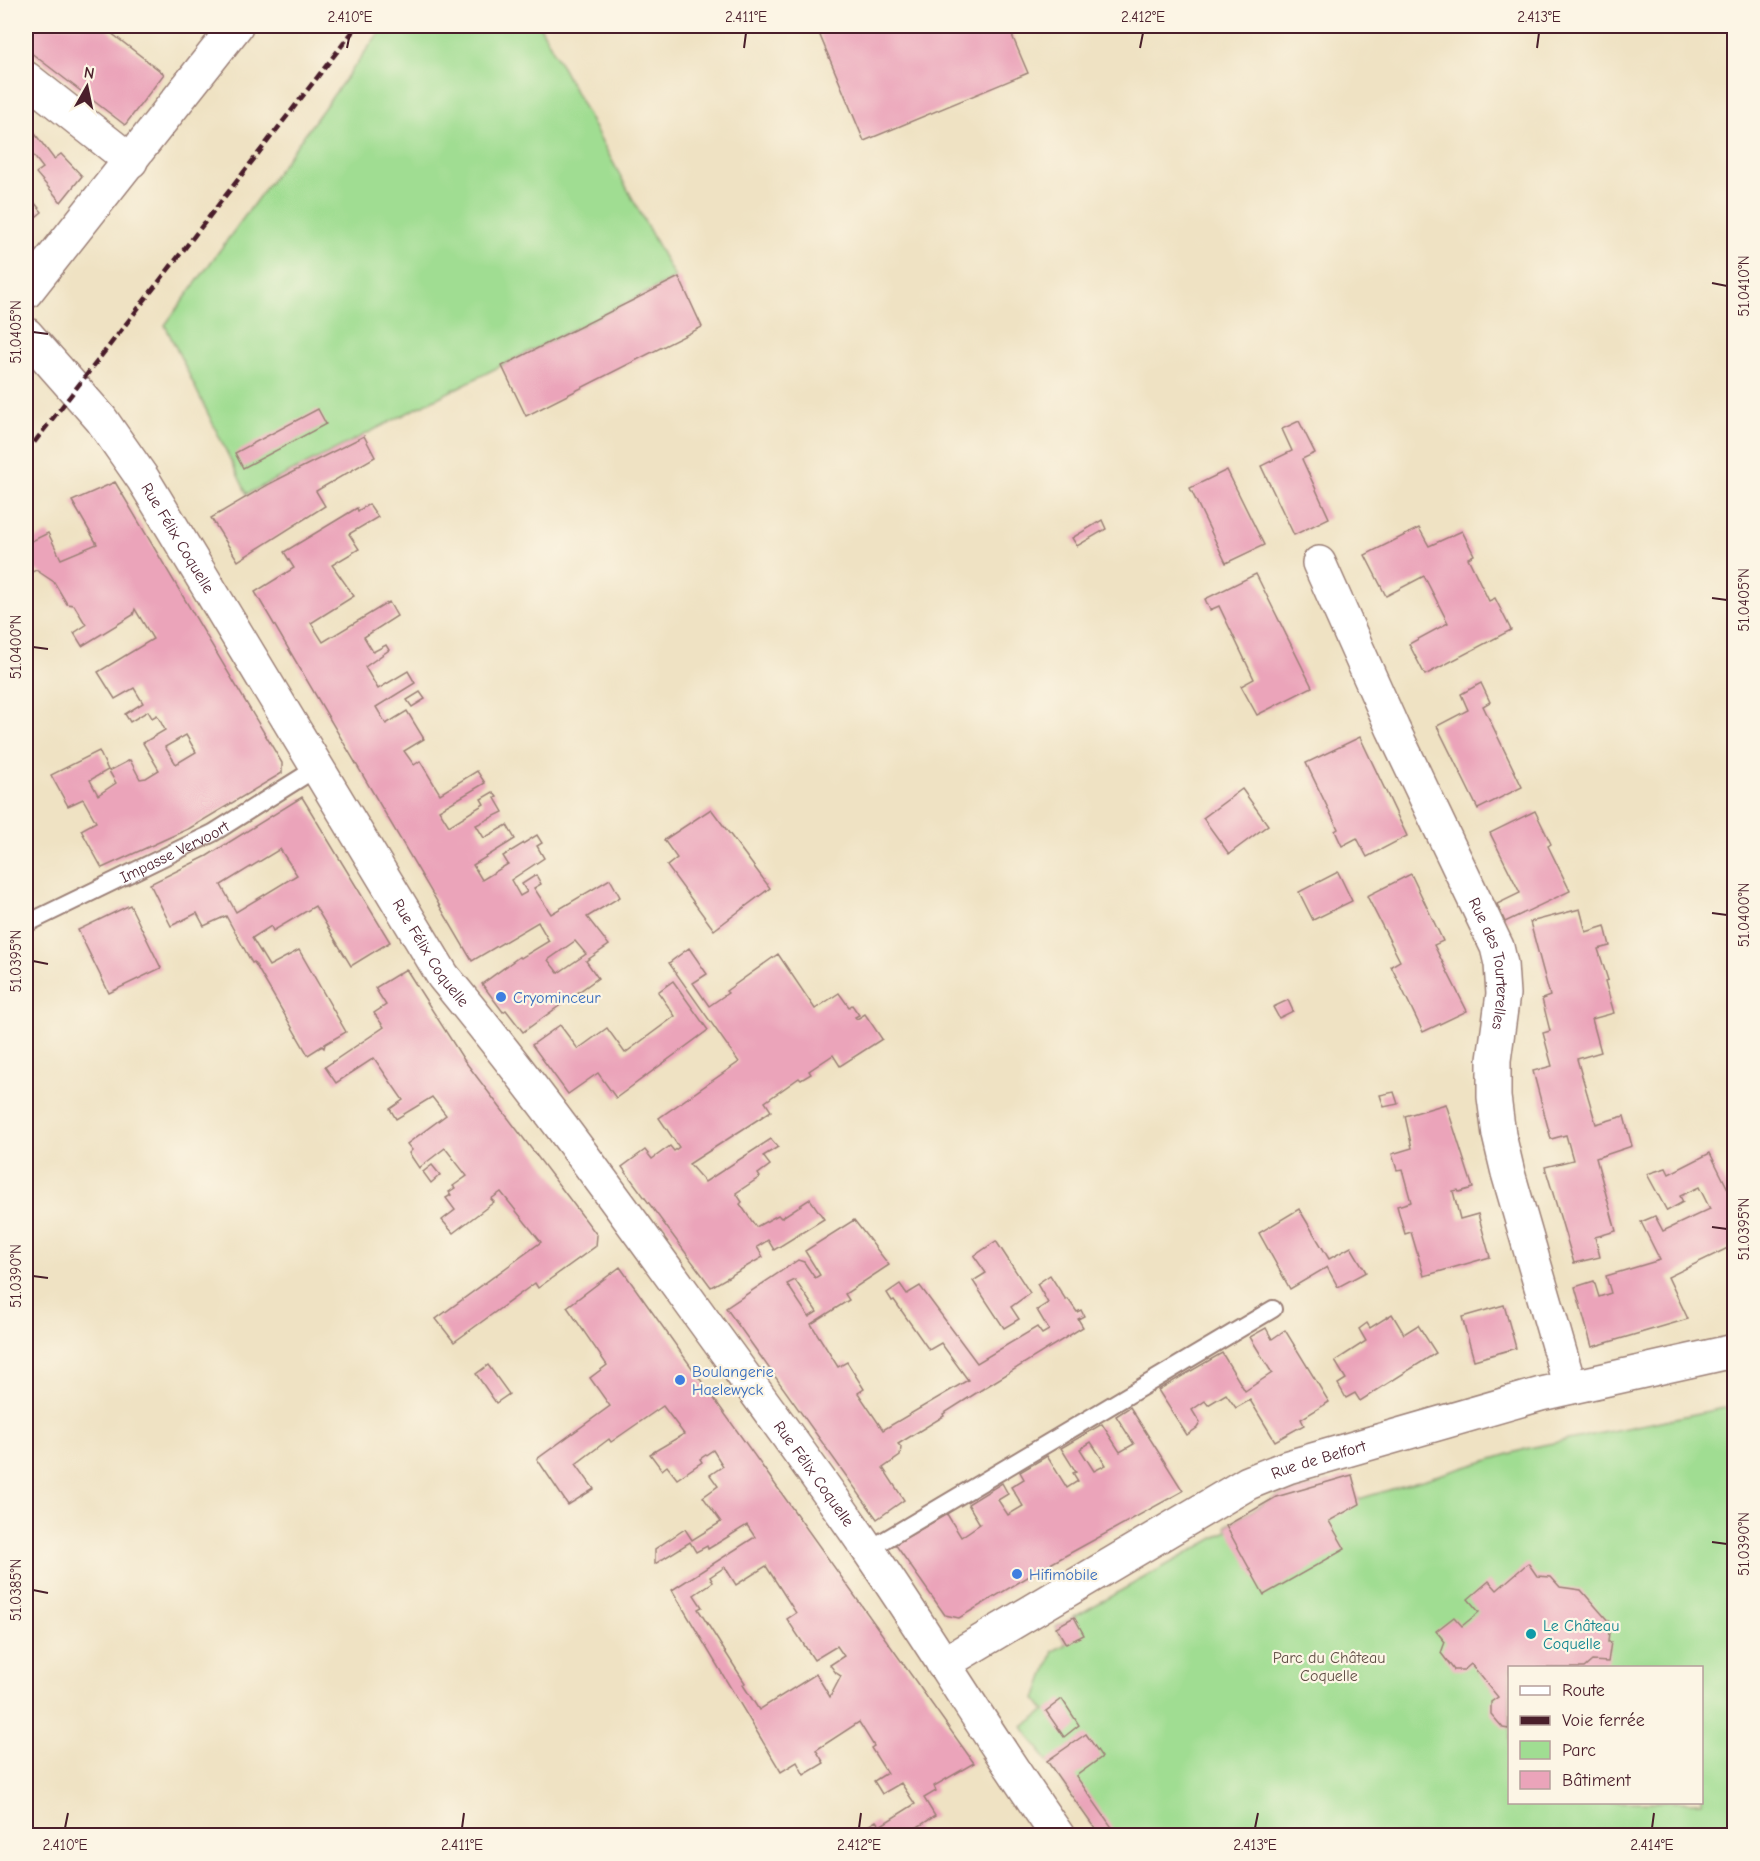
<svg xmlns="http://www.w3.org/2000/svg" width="1760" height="1861" font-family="'Comic Neue',sans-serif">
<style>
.green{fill:#a0dd92;stroke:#757e5e;stroke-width:1.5;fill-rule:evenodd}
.building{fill:#eba4ba;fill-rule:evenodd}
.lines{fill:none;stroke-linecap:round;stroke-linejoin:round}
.service-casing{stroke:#9c8077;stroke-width:20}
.minor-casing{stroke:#9c8077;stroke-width:36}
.tertiary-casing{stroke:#9c8077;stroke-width:36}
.service{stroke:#fff;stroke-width:16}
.minor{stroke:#fff;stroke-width:33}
.tertiary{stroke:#fff;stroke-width:33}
.rail{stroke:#4a1f2b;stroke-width:4.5;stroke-dasharray:9 4.5;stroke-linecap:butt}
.ticks{fill:none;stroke:#4a1f2b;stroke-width:2}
.shop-dot{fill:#3f7fe0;stroke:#fcf5e5;stroke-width:2}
.culture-dot{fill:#0f9aa8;stroke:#fcf5e5;stroke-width:2}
.labels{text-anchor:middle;stroke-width:4.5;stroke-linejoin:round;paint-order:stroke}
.street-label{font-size:16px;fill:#4a1f2b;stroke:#fcf5e5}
.shop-label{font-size:16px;fill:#366cbe;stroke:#fcf5e5;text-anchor:start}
.culture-label{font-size:16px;fill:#0d838f;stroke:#fcf5e5;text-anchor:start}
.park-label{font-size:16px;fill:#604e45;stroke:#fcf5e5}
.neatline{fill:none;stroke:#4a1f2b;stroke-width:2}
.ticks-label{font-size:15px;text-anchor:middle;fill:#4a1f2b}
</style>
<rect width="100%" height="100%" fill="#fcf5e5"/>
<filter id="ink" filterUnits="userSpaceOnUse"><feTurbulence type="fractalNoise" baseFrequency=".0167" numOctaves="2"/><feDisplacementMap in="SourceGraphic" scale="12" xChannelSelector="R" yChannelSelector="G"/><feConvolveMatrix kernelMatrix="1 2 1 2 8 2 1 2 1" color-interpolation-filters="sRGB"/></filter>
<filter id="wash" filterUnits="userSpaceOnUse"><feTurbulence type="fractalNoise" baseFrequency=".008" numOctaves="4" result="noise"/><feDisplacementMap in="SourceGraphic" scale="24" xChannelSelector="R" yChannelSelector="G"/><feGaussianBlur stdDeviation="1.35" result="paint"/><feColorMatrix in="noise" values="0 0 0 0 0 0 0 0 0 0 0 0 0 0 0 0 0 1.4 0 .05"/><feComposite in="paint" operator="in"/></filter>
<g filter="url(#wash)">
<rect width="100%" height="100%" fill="#efe2c3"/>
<g class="green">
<path d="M 384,26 L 540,26 L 675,278 L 247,494 L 165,325 Z"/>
<path d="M 1734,1406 L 1734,1835 L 1100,1835 L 1023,1727 L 1045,1711 L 1036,1699 L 1053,1651 L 1066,1644 L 1056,1627 L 1227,1531 L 1226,1526 L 1276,1497 L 1329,1482 L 1359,1499 L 1529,1448 ZM 1510,1668 L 1702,1668 L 1702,1802 L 1510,1802 Z"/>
</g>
<g id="blocks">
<g class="building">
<path d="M 26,26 L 102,26 L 164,74 L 125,125 L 26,49 Z"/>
<path d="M 816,26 L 1008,26 L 1028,73 L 864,141 Z"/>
<path d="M 26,122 L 54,159 L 61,154 L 82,176 L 61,202 L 36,173 L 43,168 L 26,146 Z"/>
<path d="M 30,197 L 42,212 L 26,225 L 26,200 Z"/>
<path d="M 679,277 L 702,327 L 526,416 L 502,366 Z"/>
<path d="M 318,409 L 326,424 L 243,468 L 235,453 Z"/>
<path d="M 1299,421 L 1315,453 L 1302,459 L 1329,518 L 1294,535 L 1261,466 L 1292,451 L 1282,429 Z"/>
<path d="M 364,436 L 375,457 L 316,491 L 325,506 L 238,561 L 211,518 L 267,485 Z"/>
<path d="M 1227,470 L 1264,545 L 1226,563 L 1190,488 Z"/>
<path d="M 115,482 L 282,763 L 282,773 L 190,828 L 102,868 L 81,830 L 96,822 L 83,799 L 68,806 L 51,775 L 99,751 L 108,770 L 90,780 L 98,795 L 116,783 L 109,771 L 130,760 L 140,779 L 146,778 L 159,770 L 143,743 L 165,730 L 157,715 L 152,718 L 148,711 L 130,722 L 125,714 L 143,703 L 134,688 L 115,699 L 98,672 L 153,639 L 135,609 L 133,615 L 82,646 L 74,633 L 86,625 L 74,605 L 67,604 L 54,582 L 36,570 L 26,575 L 26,537 L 28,543 L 48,533 L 61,559 L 97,544 L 72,501 ZM 186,735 L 196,752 L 176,764 L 165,747 Z"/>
<path d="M 369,504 L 378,517 L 349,534 L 359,549 L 332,565 L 354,596 L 311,623 L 323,642 L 389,602 L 397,616 L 364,637 L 373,652 L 386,645 L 389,650 L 365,667 L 378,689 L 408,671 L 415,683 L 376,707 L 386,724 L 407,711 L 424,739 L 404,751 L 414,765 L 420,761 L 440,794 L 477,771 L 485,783 L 439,810 L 449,826 L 484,804 L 481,799 L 493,792 L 497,797 L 495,798 L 503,812 L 476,825 L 484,838 L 507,825 L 515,839 L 473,865 L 482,880 L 508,864 L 503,856 L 537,835 L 542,843 L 537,846 L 544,858 L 511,880 L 520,896 L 527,892 L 522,884 L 536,875 L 541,884 L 534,888 L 551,914 L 610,879 L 620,897 L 587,917 L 609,945 L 586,961 L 598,978 L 523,1032 L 506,1010 L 503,1012 L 482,984 L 519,957 L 521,958 L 549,941 L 538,922 L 472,961 L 255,592 L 294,568 L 284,552 L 357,508 L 358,511 ZM 575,941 L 586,954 L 558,973 L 548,960 Z"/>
<path d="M 1102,520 L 1106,529 L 1077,546 L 1072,538 Z"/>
<path d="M 1419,528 L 1429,546 L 1462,531 L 1474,555 L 1468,558 L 1489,601 L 1495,598 L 1511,630 L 1425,675 L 1409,644 L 1448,623 L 1424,576 L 1386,596 L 1365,555 Z"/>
<path d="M 1256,574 L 1312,687 L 1257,715 L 1241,686 L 1254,679 L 1219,606 L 1210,610 L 1205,599 Z"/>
<path d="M 1481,683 L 1490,702 L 1483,706 L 1522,787 L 1478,809 L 1437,726 L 1468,710 L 1461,694 Z"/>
<path d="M 420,692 L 425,699 L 412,707 L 407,700 Z"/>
<path d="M 1360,737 L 1407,836 L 1367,857 L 1357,838 L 1342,846 L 1335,831 L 1338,829 L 1306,763 Z"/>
<path d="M 1242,789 L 1268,825 L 1229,854 L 1203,818 Z"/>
<path d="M 302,797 L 390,942 L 351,966 L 315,906 L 273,931 L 271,926 L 252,938 L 269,966 L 299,950 L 346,1032 L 325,1044 L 324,1048 L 322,1046 L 308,1055 L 254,962 L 252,963 L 226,916 L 204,926 L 197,913 L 171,926 L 150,884 L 207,856 ZM 280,849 L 297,875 L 236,912 L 221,885 Z"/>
<path d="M 711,809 L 770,888 L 714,930 L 667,866 L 677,858 L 664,840 Z"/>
<path d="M 1535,811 L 1551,844 L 1548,846 L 1570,891 L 1505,922 L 1497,904 L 1520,893 L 1490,833 Z"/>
<path d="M 1338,872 L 1352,901 L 1313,920 L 1299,892 Z"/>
<path d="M 1411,874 L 1443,941 L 1434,945 L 1467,1011 L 1423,1032 L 1391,966 L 1400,961 L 1367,896 Z"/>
<path d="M 130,905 L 161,968 L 109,993 L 78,930 Z"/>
<path d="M 1580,909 L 1586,932 L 1605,926 L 1610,946 L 1598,949 L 1608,980 L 1605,981 L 1614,1013 L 1592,1019 L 1601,1052 L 1577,1059 L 1596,1124 L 1624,1116 L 1632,1146 L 1596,1158 L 1616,1231 L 1595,1237 L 1600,1257 L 1574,1263 L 1545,1167 L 1573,1160 L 1566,1135 L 1551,1139 L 1533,1071 L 1552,1066 L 1543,1033 L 1550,1031 L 1542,999 L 1550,996 L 1530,922 Z"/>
<path d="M 689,948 L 707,974 L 693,983 L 709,1006 L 728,993 L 726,991 L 778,954 L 815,1009 L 839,993 L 849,1007 L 852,1005 L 859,1015 L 855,1017 L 857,1019 L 865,1014 L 882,1039 L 840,1066 L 833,1055 L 809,1071 L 811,1074 L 801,1080 L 799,1078 L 765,1102 L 771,1111 L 689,1164 L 705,1182 L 771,1139 L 778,1147 L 763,1156 L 770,1165 L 758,1174 L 760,1177 L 736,1193 L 742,1202 L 740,1204 L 756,1227 L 778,1215 L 781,1218 L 810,1199 L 824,1219 L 774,1250 L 768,1240 L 757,1247 L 763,1257 L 711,1287 L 622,1167 L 645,1150 L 652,1159 L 670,1146 L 674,1151 L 679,1147 L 659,1118 L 739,1062 L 669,963 Z"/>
<path d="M 406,969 L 464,1060 L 597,1235 L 596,1246 L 538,1288 L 535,1283 L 454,1342 L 436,1319 L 541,1242 L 501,1192 L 491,1199 L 494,1202 L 453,1233 L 442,1220 L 455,1210 L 446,1198 L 451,1195 L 449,1192 L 455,1188 L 453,1186 L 467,1176 L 445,1148 L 419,1168 L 409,1153 L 412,1150 L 407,1144 L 446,1115 L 432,1097 L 396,1119 L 390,1109 L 403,1100 L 374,1058 L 336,1083 L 325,1067 L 384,1027 L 374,1013 L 386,1005 L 375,988 Z"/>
<path d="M 673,981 L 708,1030 L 616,1098 L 598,1073 L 568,1094 L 532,1045 L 560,1025 L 578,1049 L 607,1028 L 625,1053 L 675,1016 L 658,992 Z"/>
<path d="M 1288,1000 L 1293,1011 L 1279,1018 L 1273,1007 Z"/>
<path d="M 1394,1092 L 1398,1104 L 1384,1107 L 1380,1095 Z"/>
<path d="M 1446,1104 L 1473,1188 L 1459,1192 L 1458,1190 L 1453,1191 L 1460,1219 L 1478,1214 L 1490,1257 L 1424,1276 L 1411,1232 L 1405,1234 L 1397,1206 L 1411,1202 L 1402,1169 L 1397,1170 L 1392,1154 L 1412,1148 L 1405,1116 Z"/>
<path d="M 1734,1123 L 1734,1135 L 1731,1136 L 1726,1127 Z"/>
<path d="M 1710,1153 L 1734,1201 L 1734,1245 L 1668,1277 L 1688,1319 L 1592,1347 L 1575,1287 L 1594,1281 L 1599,1297 L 1611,1293 L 1606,1276 L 1660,1260 L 1641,1222 L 1655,1216 L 1663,1231 L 1710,1209 L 1699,1187 L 1680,1196 L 1683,1202 L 1667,1211 L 1647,1174 L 1666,1168 L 1669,1174 Z"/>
<path d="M 432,1165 L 440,1175 L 431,1183 L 423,1172 Z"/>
<path d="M 1299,1209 L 1329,1259 L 1351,1247 L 1366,1272 L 1338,1287 L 1327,1267 L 1290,1289 L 1259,1233 Z"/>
<path d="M 854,1220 L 889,1265 L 845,1294 L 849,1300 L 811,1324 L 838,1367 L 847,1362 L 864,1389 L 858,1393 L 883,1430 L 968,1380 L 941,1343 L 929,1350 L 894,1300 L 892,1301 L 887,1293 L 900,1284 L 907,1294 L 920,1286 L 977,1363 L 1037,1327 L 1042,1334 L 1049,1330 L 1037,1310 L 1048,1303 L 1037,1284 L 1050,1275 L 1066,1300 L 1068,1299 L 1077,1312 L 1081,1310 L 1084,1316 L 1078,1319 L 1083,1327 L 981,1390 L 943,1414 L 944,1416 L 898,1444 L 901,1447 L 900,1456 L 883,1468 L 904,1500 L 877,1519 L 726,1308 L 798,1260 L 804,1262 L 815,1278 L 820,1275 L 805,1251 ZM 795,1280 L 817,1312 L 809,1317 L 787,1284 Z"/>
<path d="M 996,1241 L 1030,1293 L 1011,1307 L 1019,1319 L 1004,1328 L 973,1281 L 986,1273 L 974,1256 Z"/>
<path d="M 620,1267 L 974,1763 L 934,1786 L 936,1791 L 924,1798 L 935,1816 L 916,1828 L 920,1836 L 872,1836 L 866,1827 L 876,1821 L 880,1826 L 915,1804 L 901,1783 L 882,1794 L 874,1781 L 887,1773 L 871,1748 L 874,1746 L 859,1722 L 816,1750 L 824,1763 L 804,1775 L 797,1762 L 781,1772 L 672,1590 L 755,1537 L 747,1525 L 708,1549 L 707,1546 L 696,1552 L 690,1542 L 655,1564 L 655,1549 L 685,1529 L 692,1540 L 721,1522 L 703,1497 L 718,1486 L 710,1475 L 723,1466 L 713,1450 L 700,1459 L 702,1462 L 677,1479 L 667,1466 L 662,1470 L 650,1454 L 684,1434 L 663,1406 L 611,1442 L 609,1439 L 576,1464 L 594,1489 L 568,1505 L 537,1459 L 610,1406 L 590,1378 L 607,1365 L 567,1307 ZM 766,1566 L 796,1613 L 787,1619 L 814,1660 L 837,1646 L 844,1656 L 830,1665 L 836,1673 L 841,1676 L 830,1697 L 816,1674 L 759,1710 L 743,1685 L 745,1683 L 698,1609 L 702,1607 L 694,1595 L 713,1582 L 710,1577 L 725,1567 L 736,1585 Z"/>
<path d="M 1504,1305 L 1516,1348 L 1474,1360 L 1462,1317 Z"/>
<path d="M 1392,1314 L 1404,1334 L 1418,1325 L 1436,1353 L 1360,1401 L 1355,1393 L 1346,1398 L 1338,1384 L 1346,1379 L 1335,1361 L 1366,1341 L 1359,1329 L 1367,1323 L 1370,1328 Z"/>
<path d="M 1266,1328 L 1272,1339 L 1285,1330 L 1329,1402 L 1301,1419 L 1304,1425 L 1275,1441 L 1250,1400 L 1236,1408 L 1226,1394 L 1208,1405 L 1205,1401 L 1192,1410 L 1200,1423 L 1197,1428 L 1187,1435 L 1158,1390 L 1222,1353 L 1245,1391 L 1272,1373 L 1250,1337 Z"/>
<path d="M 488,1365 L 509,1394 L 496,1403 L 476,1374 Z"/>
<path d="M 1130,1407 L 1183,1491 L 1043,1568 L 959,1618 L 945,1615 L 895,1544 L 947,1514 L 961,1537 L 980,1524 L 968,1504 L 1002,1483 L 1008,1494 L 998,1500 L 1008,1515 L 1023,1506 L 1011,1487 L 1024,1479 L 1020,1472 L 1047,1456 L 1067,1488 L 1078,1481 L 1073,1473 L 1076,1472 L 1061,1448 L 1102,1424 L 1120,1452 L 1134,1444 L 1116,1416 ZM 1091,1442 L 1106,1465 L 1094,1471 L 1080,1449 Z"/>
<path d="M 1352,1475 L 1360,1504 L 1329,1521 L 1345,1549 L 1264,1595 L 1226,1526 L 1276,1497 Z"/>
<path d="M 1528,1563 L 1537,1576 L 1551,1577 L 1560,1587 L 1581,1590 L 1610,1623 L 1608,1642 L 1611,1642 L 1608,1662 L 1592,1661 L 1584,1668 L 1510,1668 L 1509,1729 L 1503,1728 L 1491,1714 L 1491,1702 L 1498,1697 L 1471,1664 L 1464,1670 L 1454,1670 L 1441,1653 L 1445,1642 L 1436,1631 L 1454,1617 L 1462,1626 L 1479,1612 L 1468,1599 L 1489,1581 L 1497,1590 Z"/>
<path d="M 1074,1617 L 1084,1635 L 1066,1644 L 1056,1627 Z"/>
<path d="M 1062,1699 L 1079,1725 L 1064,1737 L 1046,1711 Z"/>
<path d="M 1086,1734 L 1102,1757 L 1076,1776 L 1118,1836 L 1100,1836 L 1047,1761 Z"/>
</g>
</g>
</g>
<g filter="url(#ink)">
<use href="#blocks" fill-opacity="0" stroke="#9c8077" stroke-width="1.5"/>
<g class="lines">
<defs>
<g id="service">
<path id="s1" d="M 26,924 L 213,833 L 318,767"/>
<path d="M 868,1550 L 1273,1309"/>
</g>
<g id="minor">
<path d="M 26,78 L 131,161"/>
<path d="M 26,292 L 236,26"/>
<path id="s2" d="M 1319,563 L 1393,729 L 1497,947 L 1501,964 L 1503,994 L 1494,1060 L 1494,1097 L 1499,1135 L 1508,1173 L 1570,1387"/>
<path id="s3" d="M 943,1664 L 1248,1483 L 1288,1467 L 1541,1394 L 1734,1351"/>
</g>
<g id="tertiary">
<path id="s4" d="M 26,334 L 101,419 L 143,479 L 443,976 C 529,1080 608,1189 687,1298 C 747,1381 809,1463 867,1548 C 932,1643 992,1742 1058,1836"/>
</g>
</defs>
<use href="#service" class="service-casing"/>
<use href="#minor" class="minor-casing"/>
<use href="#tertiary" class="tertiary-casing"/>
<use href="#service" class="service"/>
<use href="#minor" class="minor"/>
<use href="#tertiary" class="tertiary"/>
<path class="rail" d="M 26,453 L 357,26"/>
</g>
</g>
<path class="ticks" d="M 347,48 L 350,33M 744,48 L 746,33M 1140,48 L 1143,33M 1537,48 L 1539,33M 1712,283 L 1727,286M 33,332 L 48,334M 1712,598 L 1727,600M 33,647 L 48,649M 1712,913 L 1727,915M 33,961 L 48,964M 1712,1227 L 1727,1229M 33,1276 L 48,1278M 1712,1542 L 1727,1544M 33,1590 L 48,1593M 65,1828 L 68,1813M 462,1828 L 464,1813M 859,1828 L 861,1813M 1255,1828 L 1258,1813M 1652,1828 L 1654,1813"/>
<g class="shop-dot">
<circle cx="501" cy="997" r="6"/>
<circle cx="680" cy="1380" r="6"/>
<circle cx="1017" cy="1574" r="6"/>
</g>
<circle class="culture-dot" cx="1531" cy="1634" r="6"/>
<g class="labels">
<g class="street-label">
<text dy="6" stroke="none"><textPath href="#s4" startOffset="255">Rue Félix Coquelle</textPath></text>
<text dy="6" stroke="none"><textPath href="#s1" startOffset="165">Impasse Vervoort</textPath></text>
<text dy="6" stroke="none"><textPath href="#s4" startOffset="741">Rue Félix Coquelle</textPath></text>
<text dy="6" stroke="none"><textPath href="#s2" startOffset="438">Rue des Tourterelles</textPath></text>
<text dy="6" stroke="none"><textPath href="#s3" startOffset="429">Rue de Belfort</textPath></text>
<text dy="6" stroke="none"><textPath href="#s4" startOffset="1388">Rue Félix Coquelle</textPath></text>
</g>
<g class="shop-label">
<text x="513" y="1003">Cryominceur</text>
<text x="692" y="1377">Boulangerie<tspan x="692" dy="18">Haelewyck</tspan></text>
<text x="1029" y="1580">Hifimobile</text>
</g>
<g class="culture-label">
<text x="1543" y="1631">Le Château<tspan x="1543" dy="18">Coquelle</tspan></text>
</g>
<g class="park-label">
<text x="1329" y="1663">Parc du Château<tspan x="1329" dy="18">Coquelle</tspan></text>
</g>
</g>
<rect width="1760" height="1861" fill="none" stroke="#fcf5e5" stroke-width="66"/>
<rect x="1508" y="1666" width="195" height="138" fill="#fcf5e5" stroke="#b59f9b" stroke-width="1.5"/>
<rect x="1520" y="1686" width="30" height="9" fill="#ffffff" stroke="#b59f9b" stroke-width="1.5"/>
<text x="1562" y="1696" font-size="18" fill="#4a1f2b">Route</text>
<rect x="1520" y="1716" width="30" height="9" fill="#4a1f2b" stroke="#b59f9b" stroke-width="1.5"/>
<text x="1562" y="1726" font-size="18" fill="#4a1f2b">Voie ferrée</text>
<rect x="1520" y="1741" width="30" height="18" fill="#a0dd92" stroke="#b59f9b" stroke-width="1.5"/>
<text x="1562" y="1756" font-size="18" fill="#4a1f2b">Parc</text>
<rect x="1520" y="1771" width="30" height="18" fill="#eba4ba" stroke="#b59f9b" stroke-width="1.5"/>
<text x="1562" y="1786" font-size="18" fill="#4a1f2b">Bâtiment</text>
<g transform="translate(87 87) rotate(9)" stroke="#fcf5e5" stroke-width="4.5" paint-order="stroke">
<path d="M0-4.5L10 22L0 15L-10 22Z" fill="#4a1f2b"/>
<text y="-9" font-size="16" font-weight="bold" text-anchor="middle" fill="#4a1f2b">N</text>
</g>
<rect x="33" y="33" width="1694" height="1795" class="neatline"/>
<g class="ticks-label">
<text x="350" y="22">2.410°E</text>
<text x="746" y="22">2.411°E</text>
<text x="1143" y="22">2.412°E</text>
<text x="1539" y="22">2.413°E</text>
<text transform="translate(1744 286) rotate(-90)" y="5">51.0410°N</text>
<text transform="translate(16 332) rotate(-90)" y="5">51.0405°N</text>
<text transform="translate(1744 600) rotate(-90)" y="5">51.0405°N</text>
<text transform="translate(16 647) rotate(-90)" y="5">51.0400°N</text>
<text transform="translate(1744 915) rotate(-90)" y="5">51.0400°N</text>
<text transform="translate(16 961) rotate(-90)" y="5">51.0395°N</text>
<text transform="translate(1744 1229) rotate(-90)" y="5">51.0395°N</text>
<text transform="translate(16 1276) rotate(-90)" y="5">51.0390°N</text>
<text transform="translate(1744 1544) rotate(-90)" y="5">51.0390°N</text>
<text transform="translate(16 1590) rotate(-90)" y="5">51.0385°N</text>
<text x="65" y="1850">2.410°E</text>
<text x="462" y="1850">2.411°E</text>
<text x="859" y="1850">2.412°E</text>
<text x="1255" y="1850">2.413°E</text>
<text x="1652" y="1850">2.414°E</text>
</g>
</svg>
